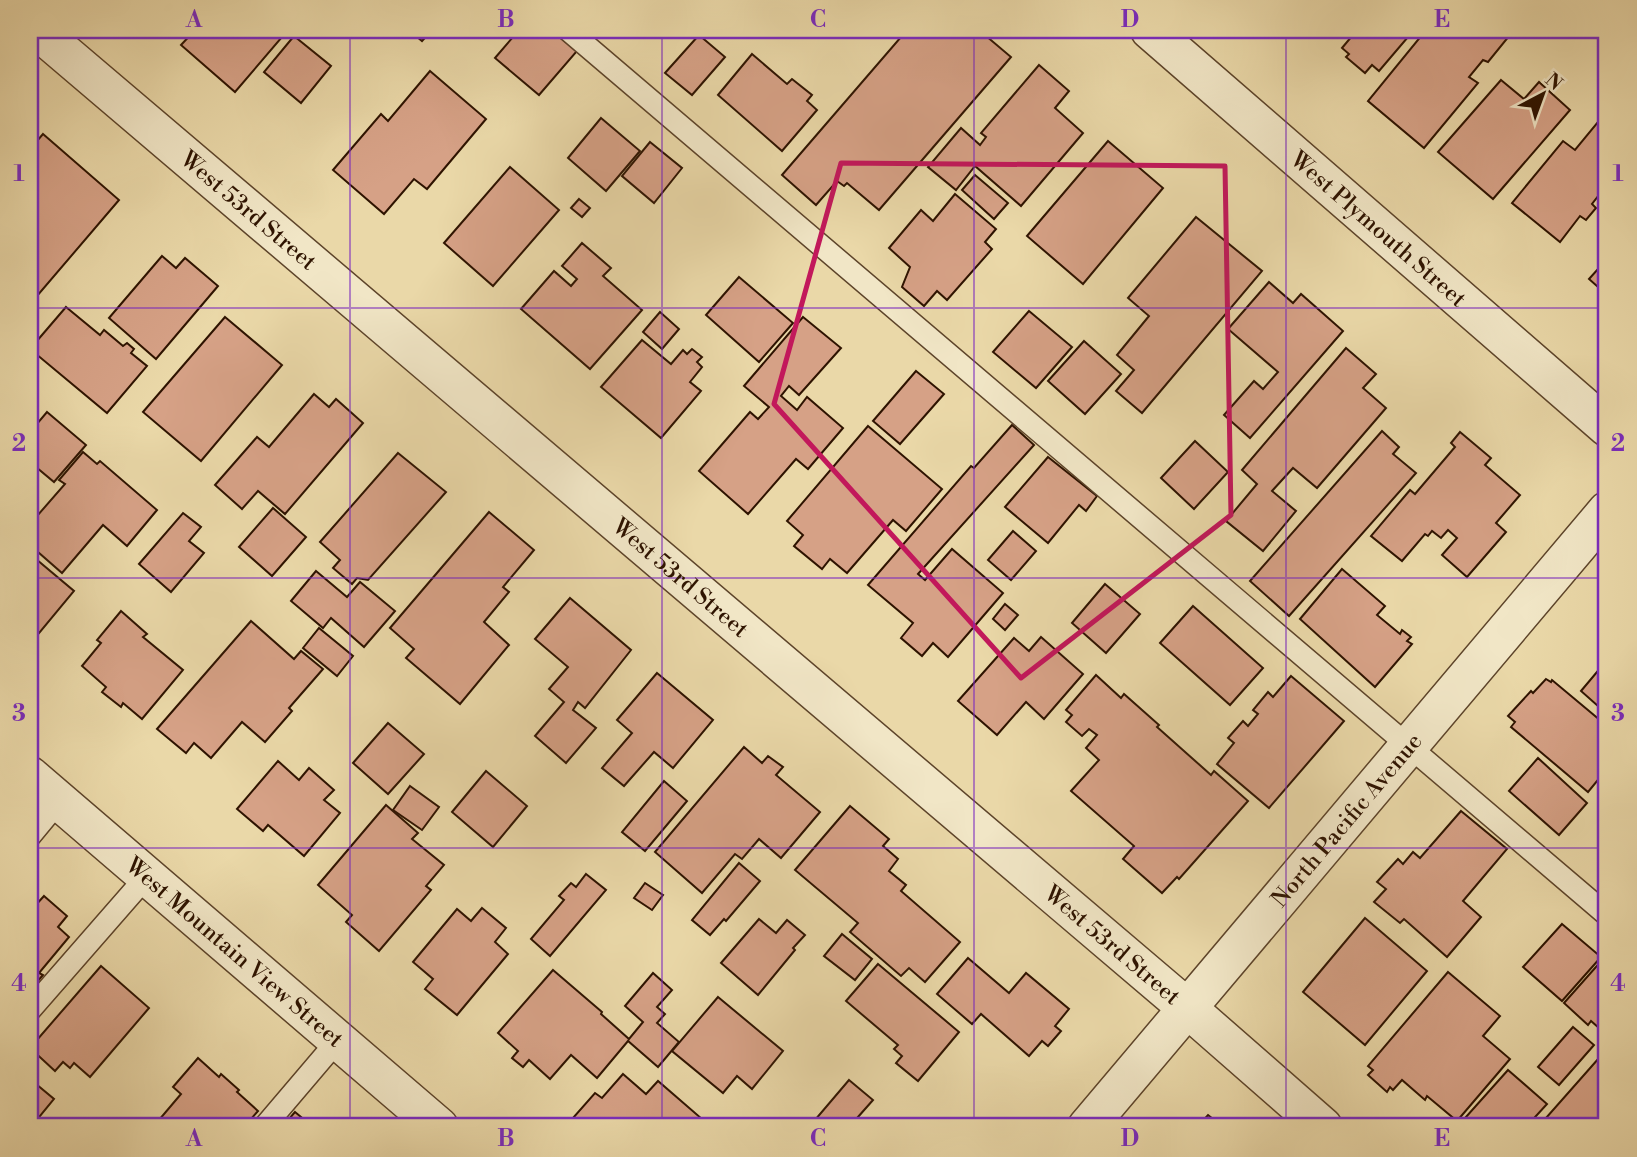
<svg xmlns="http://www.w3.org/2000/svg" width="1637" height="1157" font-family="'Libre Bodoni',serif">
<style>
.building{fill:#d6a186;stroke:#2e1300;stroke-width:2}
.lines{fill:none;stroke-linecap:round;stroke-linejoin:round}
.lane-casing{stroke:#5d442a;stroke-width:24}
.street-casing{stroke:#5d442a;stroke-width:41}
.lane{stroke:#f1e6c6;stroke-width:21}
.street{stroke:#f1e6c6;stroke-width:38}
.marked{fill:none;stroke:#c2185b;stroke-width:5;stroke-linejoin:round}
.grid{fill:none;stroke:#7b2cbf;stroke-width:2;stroke-opacity:0.55}
.labels{text-anchor:middle;stroke-width:5;stroke-linejoin:round;paint-order:stroke}
.street-label{font-size:23px;fill:#2e1300;stroke:#f1e6c6}
.neatline{fill:none;stroke:#7b2cbf;stroke-width:2.5}
.grid-label{font-size:23px;text-anchor:middle;font-weight:bold;fill:#7b2cbf}
</style>
<rect width="100%" height="100%" fill="#ead8a8"/>
<filter id="stains"><feTurbulence type="fractalNoise" baseFrequency=".00286" numOctaves="4"/><feColorMatrix values="0 0 0 0 .2 0 0 0 0 .09 0 0 0 0 .02 0 0 0 .5 -.17"/></filter>
<radialGradient id="worn" r=".72"><stop offset=".6" stop-color="#630" stop-opacity="0"/><stop offset="1" stop-color="#630" stop-opacity=".3"/></radialGradient>
<g class="building">
<path d="M 195,30 L 288,30 L 235,92 L 181,45 Z"/>
<path d="M 409,30 L 432,30 L 422,41 Z"/>
<path d="M 519,30 L 551,30 L 577,51 L 539,95 L 495,58 Z"/>
<path d="M 907,30 L 979,30 L 1011,57 L 879,210 L 847,183 L 844,186 L 837,181 L 816,205 L 782,175 Z"/>
<path d="M 1357,30 L 1414,30 L 1379,71 L 1372,65 L 1365,73 L 1346,57 L 1349,54 L 1342,48 Z"/>
<path d="M 1426,30 L 1514,30 L 1488,62 L 1483,60 L 1469,77 L 1478,83 L 1424,148 L 1368,101 Z"/>
<path d="M 699,35 L 725,57 L 692,95 L 665,73 Z"/>
<path d="M 294,36 L 331,66 L 301,103 L 264,72 Z"/>
<path d="M 752,54 L 787,84 L 792,79 L 812,95 L 807,101 L 817,110 L 782,151 L 718,95 Z"/>
<path d="M 1039,65 L 1069,91 L 1055,108 L 1083,133 L 1021,206 L 975,166 L 956,190 L 928,167 L 961,128 L 980,145 L 986,137 L 981,133 Z"/>
<path d="M 430,71 L 486,119 L 427,189 L 414,179 L 384,214 L 333,170 L 381,114 L 388,121 Z"/>
<path d="M 1501,80 L 1524,99 L 1539,82 L 1570,110 L 1493,199 L 1438,152 Z"/>
<path d="M 1607,111 L 1607,187 L 1606,186 L 1592,204 L 1596,208 L 1586,220 L 1580,216 L 1560,242 L 1512,203 L 1563,141 L 1575,150 Z"/>
<path d="M 601,118 L 640,151 L 606,191 L 568,158 Z"/>
<path d="M 43,134 L 119,200 L 31,303 L 30,149 Z"/>
<path d="M 1108,141 L 1163,188 L 1083,284 L 1027,236 Z"/>
<path d="M 650,142 L 682,168 L 654,203 L 622,176 Z"/>
<path d="M 510,167 L 559,210 L 493,286 L 444,243 Z"/>
<path d="M 975,175 L 1008,203 L 994,219 L 962,190 Z"/>
<path d="M 955,194 L 996,229 L 985,242 L 992,249 L 947,300 L 937,291 L 924,306 L 902,287 L 910,267 L 889,248 L 921,210 L 933,221 Z"/>
<path d="M 579,199 L 590,208 L 582,217 L 571,208 Z"/>
<path d="M 1196,217 L 1262,271 L 1142,413 L 1116,391 L 1134,370 L 1117,355 L 1149,316 L 1128,298 Z"/>
<path d="M 582,243 L 611,268 L 603,276 L 642,310 L 590,369 L 521,309 L 554,271 L 571,286 L 577,279 L 562,266 Z"/>
<path d="M 162,256 L 176,268 L 185,258 L 218,286 L 156,359 L 109,318 Z"/>
<path d="M 1607,259 L 1607,295 L 1589,279 Z"/>
<path d="M 739,277 L 793,323 L 759,362 L 706,315 Z"/>
<path d="M 1269,282 L 1293,303 L 1301,294 L 1343,331 L 1250,438 L 1224,415 L 1254,381 L 1263,389 L 1278,372 L 1228,329 Z"/>
<path d="M 66,307 L 100,335 L 104,330 L 123,346 L 127,343 L 134,349 L 131,353 L 147,366 L 107,413 L 30,349 Z"/>
<path d="M 1029,311 L 1072,347 L 1036,388 L 993,352 Z"/>
<path d="M 660,312 L 679,329 L 662,349 L 643,332 Z"/>
<path d="M 225,317 L 282,365 L 201,461 L 143,412 Z"/>
<path d="M 803,317 L 841,348 L 799,395 L 789,386 L 781,396 L 797,410 L 807,397 L 843,428 L 808,469 L 796,459 L 748,514 L 699,471 L 750,412 L 758,419 L 769,407 L 744,386 Z"/>
<path d="M 642,340 L 671,364 L 683,350 L 687,354 L 692,349 L 702,357 L 697,362 L 702,367 L 690,382 L 701,391 L 661,438 L 601,387 Z"/>
<path d="M 1084,341 L 1121,374 L 1085,414 L 1048,381 Z"/>
<path d="M 1346,348 L 1376,374 L 1363,388 L 1386,408 L 1317,488 L 1293,468 L 1272,491 L 1296,511 L 1263,551 L 1226,521 L 1257,484 L 1242,470 Z"/>
<path d="M 916,371 L 944,394 L 900,444 L 873,421 Z"/>
<path d="M 314,394 L 329,407 L 336,399 L 363,423 L 285,514 L 258,491 L 242,509 L 215,485 L 257,437 L 269,447 Z"/>
<path d="M 47,412 L 86,445 L 54,482 L 30,462 L 30,432 Z"/>
<path d="M 1012,425 L 1034,445 L 918,574 L 925,580 L 952,549 L 1003,593 L 948,657 L 933,643 L 922,656 L 901,638 L 913,623 L 868,585 L 971,466 L 974,468 Z"/>
<path d="M 868,426 L 942,489 L 906,531 L 893,520 L 847,573 L 830,559 L 822,569 L 794,546 L 803,535 L 787,521 Z"/>
<path d="M 1382,431 L 1399,447 L 1393,454 L 1416,473 L 1289,616 L 1250,581 Z"/>
<path d="M 1460,432 L 1491,458 L 1485,465 L 1520,495 L 1496,523 L 1506,532 L 1467,577 L 1442,555 L 1457,538 L 1448,530 L 1441,538 L 1432,531 L 1428,536 L 1425,534 L 1402,561 L 1371,536 L 1410,490 L 1415,494 L 1455,447 L 1451,443 Z"/>
<path d="M 1195,441 L 1228,472 L 1194,509 L 1161,478 Z"/>
<path d="M 83,452 L 97,464 L 100,461 L 157,510 L 127,546 L 103,525 L 62,573 L 30,545 L 30,524 L 65,484 L 59,480 Z"/>
<path d="M 398,453 L 446,492 L 368,580 L 357,578 L 352,584 L 333,568 L 340,560 L 320,542 Z"/>
<path d="M 1048,457 L 1097,496 L 1086,511 L 1079,505 L 1048,543 L 1005,507 Z"/>
<path d="M 273,508 L 306,537 L 272,576 L 239,547 Z"/>
<path d="M 489,512 L 534,550 L 503,587 L 509,592 L 484,622 L 509,645 L 460,704 L 406,658 L 414,649 L 390,628 Z"/>
<path d="M 183,513 L 201,527 L 189,541 L 204,553 L 171,592 L 139,564 Z"/>
<path d="M 1013,531 L 1036,551 L 1011,580 L 988,560 Z"/>
<path d="M 30,554 L 74,591 L 30,644 Z"/>
<path d="M 1342,569 L 1385,606 L 1377,615 L 1400,634 L 1402,630 L 1411,637 L 1407,641 L 1412,644 L 1375,687 L 1300,619 Z"/>
<path d="M 316,571 L 347,597 L 360,582 L 395,611 L 364,647 L 331,618 L 323,628 L 291,601 Z"/>
<path d="M 1105,584 L 1140,614 L 1106,653 L 1072,623 Z"/>
<path d="M 570,598 L 631,650 L 585,708 L 578,702 L 573,710 L 596,728 L 566,763 L 535,736 L 564,702 L 549,689 L 568,667 L 535,639 Z"/>
<path d="M 1005,604 L 1018,615 L 1005,630 L 993,619 Z"/>
<path d="M 1193,606 L 1263,668 L 1230,705 L 1160,643 Z"/>
<path d="M 121,611 L 147,634 L 143,637 L 183,670 L 142,719 L 123,703 L 121,707 L 102,692 L 106,687 L 82,666 L 101,643 L 97,640 Z"/>
<path d="M 251,621 L 294,659 L 301,651 L 323,669 L 289,708 L 292,711 L 265,742 L 242,722 L 211,758 L 194,743 L 186,753 L 157,729 Z"/>
<path d="M 319,628 L 353,656 L 337,676 L 303,648 Z"/>
<path d="M 1041,637 L 1083,674 L 1044,719 L 1026,702 L 997,735 L 958,701 L 1014,638 L 1029,651 Z"/>
<path d="M 1607,660 L 1607,714 L 1581,691 Z"/>
<path d="M 657,673 L 713,720 L 673,768 L 654,752 L 624,786 L 602,768 L 632,733 L 617,720 Z"/>
<path d="M 1096,675 L 1121,698 L 1124,694 L 1159,725 L 1157,727 L 1211,775 L 1214,771 L 1248,801 L 1179,879 L 1177,877 L 1162,893 L 1123,859 L 1134,846 L 1071,791 L 1099,760 L 1086,748 L 1097,735 L 1089,729 L 1082,736 L 1066,722 L 1072,715 L 1066,710 Z"/>
<path d="M 1291,676 L 1344,721 L 1269,808 L 1217,764 L 1234,743 L 1228,738 L 1243,721 L 1248,726 L 1258,714 L 1253,710 L 1268,692 L 1273,697 Z"/>
<path d="M 1546,679 L 1551,682 L 1552,680 L 1607,726 L 1607,769 L 1588,792 L 1511,727 L 1515,722 L 1508,716 L 1531,691 L 1533,693 Z"/>
<path d="M 388,723 L 424,754 L 388,794 L 353,763 Z"/>
<path d="M 744,747 L 762,763 L 768,756 L 783,767 L 776,775 L 820,812 L 781,858 L 759,839 L 742,859 L 735,854 L 702,893 L 655,852 Z"/>
<path d="M 1538,758 L 1587,803 L 1559,835 L 1509,791 Z"/>
<path d="M 278,761 L 299,780 L 309,768 L 334,790 L 324,800 L 340,813 L 304,856 L 268,825 L 263,831 L 237,809 Z"/>
<path d="M 486,771 L 527,806 L 493,847 L 452,812 Z"/>
<path d="M 664,781 L 687,801 L 645,851 L 622,832 Z"/>
<path d="M 410,786 L 439,807 L 422,830 L 393,810 Z"/>
<path d="M 386,805 L 418,833 L 412,839 L 444,865 L 426,886 L 431,890 L 379,951 L 346,922 L 352,915 L 318,885 Z"/>
<path d="M 850,806 L 889,839 L 883,846 L 898,859 L 889,871 L 906,885 L 901,891 L 960,942 L 925,982 L 909,968 L 901,976 L 850,932 L 858,923 L 795,870 Z"/>
<path d="M 1461,811 L 1507,849 L 1463,901 L 1481,917 L 1447,957 L 1404,919 L 1400,923 L 1374,902 L 1386,889 L 1377,882 L 1398,859 L 1403,864 L 1413,852 L 1420,858 Z"/>
<path d="M 739,863 L 760,881 L 726,921 L 724,919 L 710,935 L 692,920 Z"/>
<path d="M 586,874 L 606,890 L 550,956 L 531,939 L 564,900 L 559,896 L 571,883 L 576,887 Z"/>
<path d="M 645,883 L 663,895 L 652,910 L 634,898 Z"/>
<path d="M 44,896 L 67,916 L 58,927 L 69,937 L 39,973 L 43,975 L 30,990 L 30,903 L 34,907 Z"/>
<path d="M 482,908 L 506,928 L 495,942 L 508,954 L 457,1015 L 425,989 L 433,979 L 413,962 L 457,909 L 471,921 Z"/>
<path d="M 1365,918 L 1427,971 L 1365,1045 L 1303,992 Z"/>
<path d="M 759,919 L 776,933 L 787,920 L 805,935 L 793,948 L 795,950 L 758,995 L 721,963 Z"/>
<path d="M 1562,924 L 1601,957 L 1562,1001 L 1523,967 Z"/>
<path d="M 842,934 L 872,959 L 855,980 L 824,956 Z"/>
<path d="M 968,958 L 1009,993 L 1026,973 L 1069,1009 L 1055,1026 L 1061,1031 L 1048,1046 L 1042,1041 L 1029,1056 L 981,1014 L 972,1024 L 937,994 Z"/>
<path d="M 1603,959 L 1607,963 L 1607,1035 L 1591,1021 L 1588,1025 L 1564,1003 Z"/>
<path d="M 878,964 L 959,1032 L 918,1081 L 896,1063 L 902,1056 L 894,1049 L 898,1045 L 846,1001 Z"/>
<path d="M 101,966 L 149,1008 L 90,1077 L 74,1063 L 70,1068 L 63,1062 L 55,1071 L 30,1048 Z"/>
<path d="M 553,970 L 602,1012 L 601,1014 L 629,1039 L 643,1022 L 625,1006 L 653,973 L 672,990 L 657,1007 L 665,1014 L 657,1023 L 679,1042 L 658,1067 L 628,1041 L 597,1078 L 571,1055 L 550,1079 L 529,1060 L 523,1067 L 512,1058 L 518,1051 L 498,1033 Z"/>
<path d="M 1448,972 L 1500,1016 L 1483,1036 L 1510,1059 L 1457,1121 L 1427,1096 L 1425,1100 L 1402,1080 L 1393,1090 L 1390,1087 L 1387,1092 L 1368,1075 L 1373,1070 L 1368,1066 Z"/>
<path d="M 718,997 L 783,1051 L 752,1089 L 737,1076 L 723,1093 L 672,1051 Z"/>
<path d="M 1573,1027 L 1594,1045 L 1559,1085 L 1538,1067 Z"/>
<path d="M 198,1058 L 219,1077 L 221,1074 L 239,1090 L 237,1092 L 258,1111 L 244,1127 L 153,1127 L 181,1094 L 173,1087 Z"/>
<path d="M 1599,1058 L 1607,1065 L 1607,1118 L 1599,1127 L 1538,1127 Z"/>
<path d="M 1508,1070 L 1547,1104 L 1526,1127 L 1457,1127 Z"/>
<path d="M 623,1074 L 646,1094 L 658,1081 L 702,1119 L 695,1127 L 565,1127 L 595,1093 L 602,1098 Z"/>
<path d="M 30,1079 L 54,1099 L 31,1127 L 30,1127 Z"/>
<path d="M 849,1080 L 873,1100 L 858,1117 L 870,1127 L 809,1127 Z"/>
<path d="M 295,1112 L 313,1127 L 282,1127 Z"/>
<path d="M 1208,1115 L 1223,1127 L 1197,1127 Z"/>
</g>
<g class="lines">
<defs>
<g id="lane">
<path d="M 568,30 L 1607,915"/>
<path d="M 30,836 L 59,801"/>
<path d="M 30,1010 L 147,876"/>
<path d="M 264,1127 L 338,1040"/>
</g>
<g id="street">
<path id="s1" d="M 37,30 L 1186,1007 L 1323,1127"/>
<path id="s2" d="M 1150,30 L 1607,427"/>
<path id="s3" d="M 30,776 L 439,1127"/>
<path id="s4" d="M 1087,1127 L 1607,511"/>
</g>
</defs>
<use href="#lane" class="lane-casing"/>
<use href="#street" class="street-casing"/>
<use href="#lane" class="lane"/>
<use href="#street" class="street"/>
</g>
<path class="marked" d="M 841,163 L 1225,166 L 1231,515 L 1021,678 L 774,404 Z"/>
<path class="grid" d="M 350,30 L 350,1127M 662,30 L 662,1127M 974,30 L 974,1127M 1286,30 L 1286,1127M 30,308 L 1607,308M 30,578 L 1607,578M 30,848 L 1607,848"/>
<g class="labels">
<g class="street-label">
<text dy="8" stroke="none"><textPath href="#s1" startOffset="278">West 53rd Street</textPath></text>
<text dy="8" stroke="none"><textPath href="#s2" startOffset="303">West Plymouth Street</textPath></text>
<text dy="8" stroke="none"><textPath href="#s1" startOffset="845">West 53rd Street</textPath></text>
<text dy="8" stroke="none"><textPath href="#s4" startOffset="402">North Pacific Avenue</textPath></text>
<text dy="8" stroke="none"><textPath href="#s1" startOffset="1412">West 53rd Street</textPath></text>
<text dy="8" stroke="none"><textPath href="#s3" startOffset="270">West Mountain View Street</textPath></text>
</g>
</g>
<rect width="1637" height="1157" fill="none" stroke="#ead8a8" stroke-width="77"/>
<g transform="translate(1543 94) rotate(41)" stroke="#f1e6c6" stroke-width="5" paint-order="stroke">
<path d="M0-5L12 26L0 18L-12 26Z" fill="#2e1300"/>
<text y="-10" font-size="19" font-weight="bold" text-anchor="middle" fill="#2e1300">N</text>
</g>
<rect x="38" y="38" width="1560" height="1080" class="neatline"/>
<g class="grid-label">
<text x="194" y="27">A</text>
<text x="506" y="27">B</text>
<text x="818" y="27">C</text>
<text x="1130" y="27">D</text>
<text x="1442" y="27">E</text>
<text x="19" y="181">1</text>
<text x="1618" y="181">1</text>
<text x="19" y="451">2</text>
<text x="1618" y="451">2</text>
<text x="19" y="721">3</text>
<text x="1618" y="721">3</text>
<text x="19" y="991">4</text>
<text x="1618" y="991">4</text>
<text x="194" y="1146">A</text>
<text x="506" y="1146">B</text>
<text x="818" y="1146">C</text>
<text x="1130" y="1146">D</text>
<text x="1442" y="1146">E</text>
</g>
<rect width="100%" height="100%" filter="url(#stains)"/>
<rect width="100%" height="100%" fill="url(#worn)"/>
</svg>
